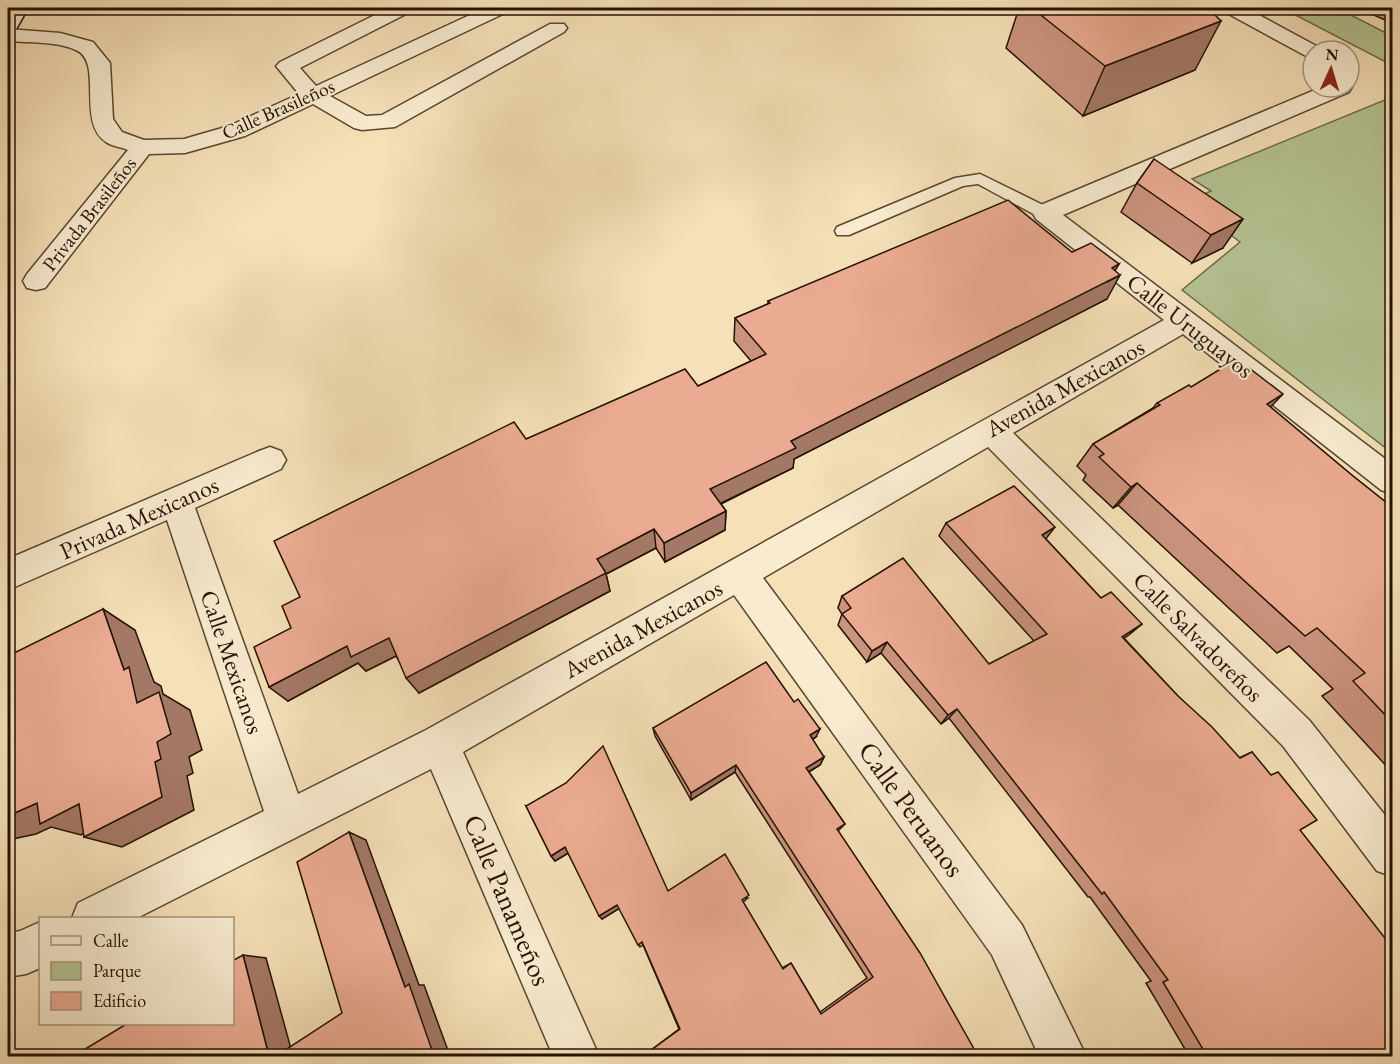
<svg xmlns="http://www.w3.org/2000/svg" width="1400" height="1064" font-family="'EB Garamond',serif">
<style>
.green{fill:#b5c393;stroke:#6c6a4c;stroke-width:1.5}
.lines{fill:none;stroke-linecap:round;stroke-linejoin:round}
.lane-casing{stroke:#584631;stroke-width:3}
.street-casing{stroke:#584631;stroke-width:3}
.secondary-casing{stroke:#241204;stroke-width:3}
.lane{fill:#f8ebd0;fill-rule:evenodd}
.street{fill:#f8ebd0;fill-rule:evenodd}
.secondary{fill:#f8ebd0;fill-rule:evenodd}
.wall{fill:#ca937e;stroke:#241204;stroke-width:1.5}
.shaded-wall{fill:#a47866;stroke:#241204;stroke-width:1.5}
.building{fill:#ebab92;stroke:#241204;stroke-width:1.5}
.labels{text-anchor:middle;stroke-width:4.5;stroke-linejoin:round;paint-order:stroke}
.far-street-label{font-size:20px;fill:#241204;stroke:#f8ebd0}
.street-label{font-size:24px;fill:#241204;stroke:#f8ebd0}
.near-street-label{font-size:28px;fill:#241204;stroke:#f8ebd0}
</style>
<rect width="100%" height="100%" fill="#f5e0b7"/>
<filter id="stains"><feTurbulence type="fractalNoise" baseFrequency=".00333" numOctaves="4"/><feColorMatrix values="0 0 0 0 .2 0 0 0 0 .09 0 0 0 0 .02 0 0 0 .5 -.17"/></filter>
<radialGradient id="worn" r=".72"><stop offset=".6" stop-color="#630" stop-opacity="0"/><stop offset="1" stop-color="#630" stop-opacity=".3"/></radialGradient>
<g class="green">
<path d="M 1282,8 L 1337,8 L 1392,36 L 1392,71 L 1388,63 Z"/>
<path d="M 1392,97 L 1392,453 L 1182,290 L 1240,242 L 1187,202 L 1211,191 L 1192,179 Z"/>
</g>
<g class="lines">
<defs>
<path id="lane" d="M 980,174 L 1051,209 L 1053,213 L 1051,217 L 1039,217 L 978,184 L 963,186 L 849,235 L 837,235 L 835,231 L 837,227 L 955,178 Z"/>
<g id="street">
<path d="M 389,8 L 404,8 L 407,11 L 404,15 L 300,68 L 316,86 L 485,8 L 510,8 L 507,12 L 330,96 L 366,116 L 382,115 L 550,24 L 564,24 L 567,28 L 564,32 L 395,127 L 362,130 L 354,128 L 313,104 L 245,136 L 185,153 L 149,154 L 45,288 L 36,290 L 27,288 L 23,281 L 27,274 L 128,150 C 121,147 111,146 106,142 C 76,122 104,62 76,50 C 56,41 29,43 8,41 L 8,29 L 60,33 L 93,42 L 110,63 L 113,119 L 122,132 L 144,140 L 184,139 L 229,126 L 299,94 L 276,66 L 280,62 Z"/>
<path d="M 1222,8 L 1246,8 L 1320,48 L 1323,51 L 1313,51 L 1313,58 L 1306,56 L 1225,12 Z"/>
<path d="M 1349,83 L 1352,87 L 1349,92 L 1063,215 L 1392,464 L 1392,494 L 1381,490 L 1183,334 L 1013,433 L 1309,720 L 1392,824 L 1392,876 L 1377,871 L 1283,746 L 988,447 L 763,578 L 1022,925 L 1086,1056 L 1039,1056 L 992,955 L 734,595 L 463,752 L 599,1056 L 553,1056 L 431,769 L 137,918 L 72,918 L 78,903 L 264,811 L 167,520 L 8,590 L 8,559 L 259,451 L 270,447 L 281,451 L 286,460 L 281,469 L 195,508 L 298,794 L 426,730 L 1164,320 L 1036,219 L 1033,213 L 1036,207 L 1322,87 L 1349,87 Z"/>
<path d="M 40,922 L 40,968 L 26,974 L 8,977 L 8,933 L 20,931 Z"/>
</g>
<path id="secondary" d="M 8,8 L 28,8 L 15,31 L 8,33 Z"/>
</defs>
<use href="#lane" class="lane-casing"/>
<use href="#street" class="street-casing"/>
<use href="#secondary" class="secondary-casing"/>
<use href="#lane" class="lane"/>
<use href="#street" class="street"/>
<use href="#secondary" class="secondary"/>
</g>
<g class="wall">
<path d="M 1019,8 L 1208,8 L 1195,70 L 1083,116 L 1006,48 Z"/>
<path d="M 1361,8 L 1392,8 L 1392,23 L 1360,9 Z"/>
<path d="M 1154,159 L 1223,248 L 1192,263 L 1121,212 L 1137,183 Z"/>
<path d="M 1072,252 L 1115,271 L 1107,299 L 794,459 L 793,468 L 721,504 L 726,511 L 725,530 L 665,562 L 656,548 L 606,574 L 610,591 L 419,693 L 396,656 L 366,671 L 358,663 L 288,701 L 291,628 L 300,597 L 526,439 L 698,386 L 751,361 L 734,341 L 735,318 L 768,304 L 768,301 Z"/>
<path d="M 1191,387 L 1270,407 L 1353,476 L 1392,507 L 1392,771 L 1391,771 L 1322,696 L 1333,689 L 1289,646 L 1277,653 L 1118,505 L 1113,508 L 1083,480 L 1086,475 L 1077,466 L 1093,444 L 1153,408 L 1157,403 Z"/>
<path d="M 946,523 L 1046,539 L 1101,598 L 1142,624 L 1124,638 L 1178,696 L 1239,758 L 1252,752 L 1300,830 L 1392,1056 L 1189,1056 L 1146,983 L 1151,981 L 1090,897 L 1088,897 L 949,718 L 941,724 L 881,653 L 867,662 L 838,625 L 842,614 L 838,608 L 842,596 L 989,664 L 1034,641 L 939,536 Z"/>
<path d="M 653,728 L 816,737 L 812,740 L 824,757 L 820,765 L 809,772 L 845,824 L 838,831 L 978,1056 L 643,1056 L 679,1029 L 643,945 L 640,947 L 619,908 L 602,919 L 568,853 L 555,861 L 551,856 L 526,806 L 668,891 L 748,898 L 743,902 L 782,968 L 791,963 L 820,1012 L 867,978 L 735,772 L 691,800 L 655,736 Z"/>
</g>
<g class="shaded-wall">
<path d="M 1221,21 L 1195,70 L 1083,116 L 1105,66 Z"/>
<path d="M 1243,219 L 1223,248 L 1192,263 L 1211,235 Z"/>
<path d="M 1119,264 L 1109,281 L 1120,275 L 1107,299 L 794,459 L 793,468 L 709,509 L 710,489 L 791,441 Z"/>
<path d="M 1283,394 L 1261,417 L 1267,404 Z"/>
<path d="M 1137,483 L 1118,505 L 1113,508 L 1131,487 Z"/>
<path d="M 726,511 L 725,530 L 665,562 L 664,543 Z"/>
<path d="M 1055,527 L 1045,540 L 1042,535 Z"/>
<path d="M 654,529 L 656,548 L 606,574 L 610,591 L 419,693 L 406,678 L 597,559 Z"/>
<path d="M 103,609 L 135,630 L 154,682 L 161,686 L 163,694 L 190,710 L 202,750 L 189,757 L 193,773 L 187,776 L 194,810 L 122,847 L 84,837 L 155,762 L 137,703 L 124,670 Z"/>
<path d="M 1142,624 L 1129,635 L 1110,648 L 1122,637 Z"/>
<path d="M 389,638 L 402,653 L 366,671 L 358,663 L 288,701 L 269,687 L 347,646 Z"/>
<path d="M 887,642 L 881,653 L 867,662 L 872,651 Z"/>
<path d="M 957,709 L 949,718 L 941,724 L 948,715 Z"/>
<path d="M 820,729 L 816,737 L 806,743 L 810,735 Z"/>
<path d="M 824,757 L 820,765 L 803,775 L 806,768 Z"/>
<path d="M 736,765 L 735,772 L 691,800 L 691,793 Z"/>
<path d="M 37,803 L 79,804 L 117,816 L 81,835 L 51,827 L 36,834 L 8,840 L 8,816 Z"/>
<path d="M 349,832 L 366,840 L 419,985 L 424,985 L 450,1056 L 434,1056 L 405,987 Z"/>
<path d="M 565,847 L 570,852 L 555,861 L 551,856 Z"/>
<path d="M 617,905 L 620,908 L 602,919 L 599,916 Z"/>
<path d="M 243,955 L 266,958 L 293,1056 L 269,1056 Z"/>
</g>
<g class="building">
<path d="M 1032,8 L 1208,8 L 1221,21 L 1105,66 Z"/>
<path d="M 1154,159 L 1243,219 L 1211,235 L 1137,183 Z"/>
<path d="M 1008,200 L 1072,252 L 1091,243 L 1119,264 L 1112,268 L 1120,275 L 791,441 L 796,448 L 710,489 L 726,511 L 664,543 L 654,529 L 597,559 L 606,573 L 406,678 L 389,638 L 351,657 L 347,646 L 269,687 L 254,647 L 291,628 L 282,606 L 300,597 L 274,541 L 514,422 L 526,439 L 685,369 L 698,386 L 766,354 L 735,318 L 770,303 L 768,301 Z"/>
<path d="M 1232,362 L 1244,371 L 1249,368 L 1283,394 L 1267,404 L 1353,476 L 1392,507 L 1392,722 L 1353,681 L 1365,673 L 1317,628 L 1305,636 L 1137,483 L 1131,487 L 1099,457 L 1104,454 L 1093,444 L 1160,405 L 1157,403 L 1189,385 L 1191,387 Z"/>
<path d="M 1014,486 L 1055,527 L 1042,535 L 1101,598 L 1111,592 L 1142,624 L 1122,637 L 1178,696 L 1212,727 L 1240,758 L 1252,752 L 1271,775 L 1278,772 L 1317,820 L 1300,830 L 1392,947 L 1392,1056 L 1207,1056 L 1163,982 L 1168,980 L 1104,892 L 1102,894 L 957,709 L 948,715 L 887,642 L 872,651 L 842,614 L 851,608 L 842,596 L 903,558 L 989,664 L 1047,634 L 946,523 Z"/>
<path d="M 103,609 L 124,670 L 129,667 L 137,703 L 159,692 L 171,734 L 157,742 L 161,759 L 155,762 L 162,797 L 84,837 L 79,804 L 40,824 L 37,803 L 8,816 L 8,656 Z"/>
<path d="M 766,662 L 794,702 L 798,699 L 820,729 L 810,735 L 824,757 L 806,768 L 845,824 L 837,829 L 920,953 L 978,1056 L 916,1056 L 915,1054 L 912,1056 L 643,1056 L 680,1029 L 642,942 L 638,945 L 617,905 L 599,916 L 565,847 L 551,856 L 526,806 L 566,783 L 603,746 L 668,891 L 725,854 L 749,895 L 742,900 L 783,969 L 791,963 L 821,1014 L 873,977 L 736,765 L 691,793 L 653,728 Z"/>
<path d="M 349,832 L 405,987 L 409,984 L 434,1056 L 276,1056 L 342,1013 L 297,862 Z"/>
<path d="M 243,955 L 269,1056 L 77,1056 L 77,1054 L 128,1023 L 232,1023 L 232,961 Z"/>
</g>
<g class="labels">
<g class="far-street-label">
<text transform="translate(278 109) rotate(-24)" y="7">Calle Brasileños</text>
<text transform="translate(89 214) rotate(-52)" y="7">Privada Brasileños</text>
</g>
<g class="street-label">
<text transform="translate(1190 326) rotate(38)" y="8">Calle Uruguayos</text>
<text transform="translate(1065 388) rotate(-29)" y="8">Avenida Mexicanos</text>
<text transform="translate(139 518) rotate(-24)" y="8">Privada Mexicanos</text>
<text transform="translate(643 629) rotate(-29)" y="8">Avenida Mexicanos</text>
<text transform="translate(1198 637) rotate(45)" y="8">Calle Salvadoreños</text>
<text transform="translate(232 662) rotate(71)" y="8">Calle Mexicanos</text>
</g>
<g class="near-street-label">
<text transform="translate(912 809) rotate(54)" y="10">Calle Peruanos</text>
<text transform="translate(508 900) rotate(67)" y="10">Calle Panameños</text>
</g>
</g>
<rect width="1400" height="1064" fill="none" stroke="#f5e0b7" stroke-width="30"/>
<rect x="9" y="9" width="1382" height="1046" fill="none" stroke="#241204" stroke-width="3"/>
<rect x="15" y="15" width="1370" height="1034" fill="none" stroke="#241204" stroke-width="1.5"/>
<rect x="39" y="917" width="195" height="108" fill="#f8ebd0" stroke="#a3947e" stroke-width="1.5"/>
<rect x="51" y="936" width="30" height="9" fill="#f8ebd0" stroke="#a3947e" stroke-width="1.5"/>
<text x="93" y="947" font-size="18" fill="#241204">Calle</text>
<rect x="51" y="962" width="30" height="18" fill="#b5c393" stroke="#a3947e" stroke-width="1.5"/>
<text x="93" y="977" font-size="18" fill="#241204">Parque</text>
<rect x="51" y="992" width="30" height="18" fill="#ebab92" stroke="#a3947e" stroke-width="1.5"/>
<text x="93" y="1007" font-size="18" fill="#241204">Edificio</text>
<g transform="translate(1331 69) rotate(4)"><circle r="28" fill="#f8ebd0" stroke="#a3947e" stroke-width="1.5"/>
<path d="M0-4.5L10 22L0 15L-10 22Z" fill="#8f2418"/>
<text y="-9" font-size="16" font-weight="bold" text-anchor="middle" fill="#241204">N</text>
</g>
<rect width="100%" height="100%" filter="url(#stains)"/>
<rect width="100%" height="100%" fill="url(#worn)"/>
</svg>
